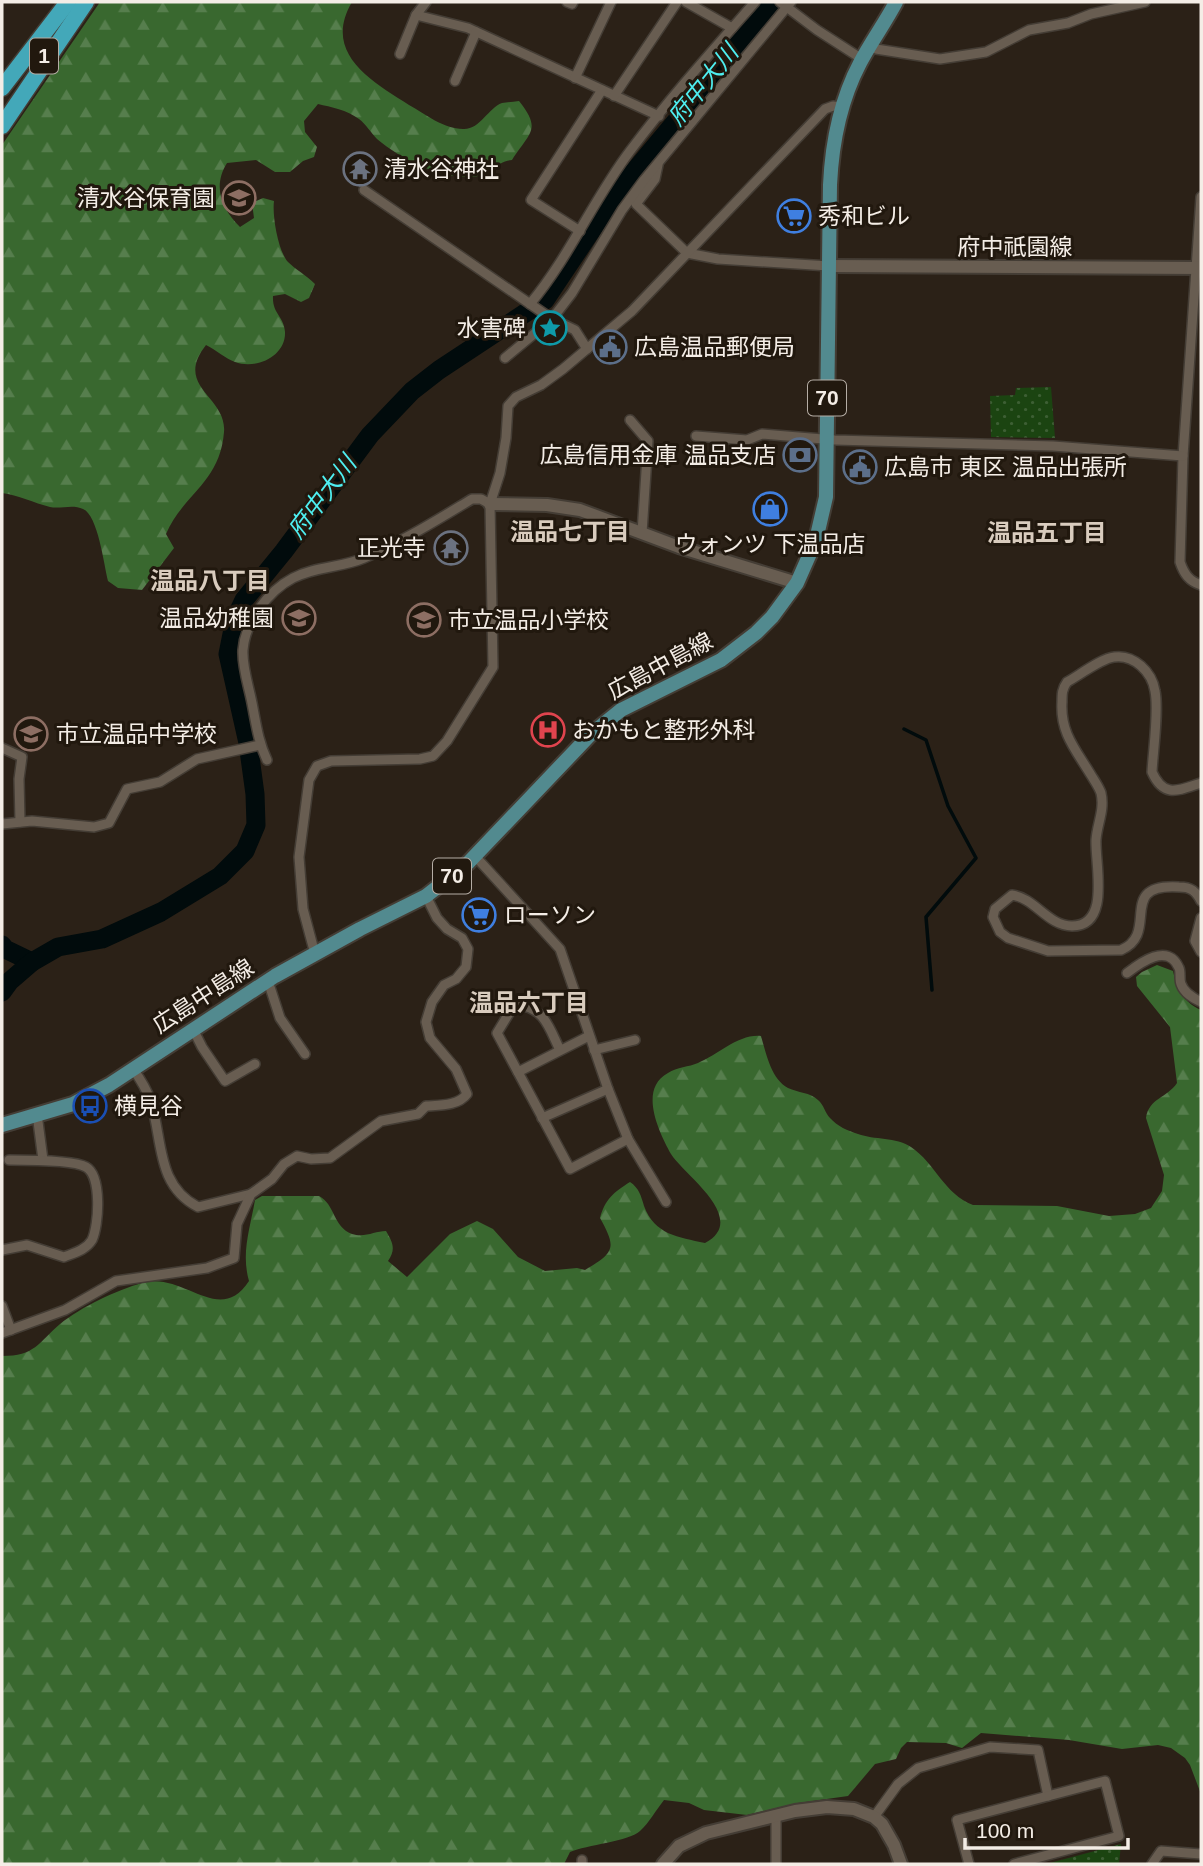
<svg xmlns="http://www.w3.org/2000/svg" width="1203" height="1866" font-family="Arial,'Noto Sans JP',sans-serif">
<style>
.forest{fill:url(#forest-firs)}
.park{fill:url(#park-dots)}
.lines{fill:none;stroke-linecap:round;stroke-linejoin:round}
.stream{stroke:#010b0c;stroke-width:3.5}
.river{stroke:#010b0c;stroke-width:19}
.street-casing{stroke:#443d35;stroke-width:12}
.secondary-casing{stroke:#443d35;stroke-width:16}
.primary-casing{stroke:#443d35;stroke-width:18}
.highway-casing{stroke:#443d35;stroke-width:19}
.street{stroke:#685d51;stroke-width:9}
.secondary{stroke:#685d51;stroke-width:12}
.primary{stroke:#528a8f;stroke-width:14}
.highway{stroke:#43a8b9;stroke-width:16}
.labels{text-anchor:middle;stroke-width:6;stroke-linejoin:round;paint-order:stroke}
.shield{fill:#21180e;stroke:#b5ada5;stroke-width:2}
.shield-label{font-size:21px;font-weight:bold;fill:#f4ede6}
.poi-label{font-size:23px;fill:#f4ede6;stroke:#21180e;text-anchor:start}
.street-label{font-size:23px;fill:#f4ede6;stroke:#21180e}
.water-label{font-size:24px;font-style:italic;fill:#4eeef0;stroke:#21180e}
.neighbourhood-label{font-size:24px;font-weight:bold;fill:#d9ccbe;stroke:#21180e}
</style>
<defs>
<pattern id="forest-firs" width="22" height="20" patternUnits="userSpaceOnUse" patternTransform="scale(1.75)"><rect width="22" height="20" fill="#39682f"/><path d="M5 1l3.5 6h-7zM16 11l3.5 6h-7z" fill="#567e4d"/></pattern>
<pattern id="park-dots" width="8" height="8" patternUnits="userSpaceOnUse" patternTransform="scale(1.75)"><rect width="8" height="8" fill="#1b4411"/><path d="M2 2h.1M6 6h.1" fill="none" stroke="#3d5f34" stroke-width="1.8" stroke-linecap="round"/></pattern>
</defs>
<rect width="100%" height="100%" fill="#2b2117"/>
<g class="forest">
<path d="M 100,2 L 352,2 C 322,53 371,81 409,105 C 425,114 444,129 463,129 C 480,130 488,108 502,103 C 507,102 513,102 519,101 C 542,130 530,132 512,160 C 497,161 487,176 472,177 C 439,178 402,160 377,139 C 371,133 366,124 359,119 C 347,110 331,107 318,104 L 304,121 L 305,132 L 317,147 L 314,157 L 303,161 L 290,172 L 275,172 L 256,160 L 227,163 C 212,187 222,209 240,227 L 254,218 L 252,203 L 263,198 L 274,201 C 272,215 278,251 288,262 C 295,269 306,275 315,284 L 309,298 L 301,302 L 285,294 L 273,296 C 272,314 284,316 285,332 C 286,356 256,370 235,362 C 226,359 216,350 206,345 C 173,387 227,396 224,432 C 220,483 183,494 166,534 L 174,548 L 142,590 L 118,588 L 108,581 C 104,565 98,515 83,509 C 73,504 61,509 50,507 C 34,503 18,495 2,493 L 2,145 Z"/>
<path d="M 1157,965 L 1173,971 C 1177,989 1183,1002 1201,1010 L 1201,1794 L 1190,1765 L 1185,1758 L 1171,1748 L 1158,1745 L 1122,1749 L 1069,1740 L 981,1733 L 962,1748 L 946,1743 L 907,1742 L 901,1748 L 896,1759 L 875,1764 L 848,1796 L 798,1803 L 747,1815 L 704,1810 L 689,1803 L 664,1800 C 656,1810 649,1823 640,1831 C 630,1841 586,1845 570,1852 L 564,1864 L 2,1864 L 2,1356 C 35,1356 38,1343 60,1324 C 81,1307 117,1290 142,1283 C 184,1271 219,1327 249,1281 C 241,1253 250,1229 255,1200 L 262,1196 L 319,1196 C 335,1204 333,1227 352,1234 C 365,1238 375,1231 386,1231 C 393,1243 396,1249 388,1261 L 407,1277 L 450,1234 L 477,1221 L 493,1229 L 518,1257 L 545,1271 L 577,1268 L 585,1270 C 616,1252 616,1247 600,1218 C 605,1199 614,1192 630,1182 C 639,1188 641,1196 644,1206 C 655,1235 678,1237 705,1243 C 750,1219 683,1174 671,1154 C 659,1132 638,1089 668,1073 C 677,1067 689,1067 698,1063 C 718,1055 738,1034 761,1036 C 766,1053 771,1079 788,1088 C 798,1093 810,1092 818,1100 C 824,1105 825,1113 830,1118 C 837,1126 848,1131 858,1134 C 874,1140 896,1137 911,1147 C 935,1163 944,1194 973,1205 L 1057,1206 L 1109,1216 L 1135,1214 L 1151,1208 L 1162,1191 L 1164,1175 L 1146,1118 C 1149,1098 1167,1098 1177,1083 L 1170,1027 L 1137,986 L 1136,977 L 1142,972 Z"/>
</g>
<g class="park">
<path d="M 1051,387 L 1055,438 L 991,437 L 990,396 L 1015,395 L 1016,388 Z"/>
<path d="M 1121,1844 L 1119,1864 L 1046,1864 Z"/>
</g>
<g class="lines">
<path class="stream" d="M 904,729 L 926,740 L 948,806 L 976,858 L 926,917 L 932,990"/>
<g class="river">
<path d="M 2,945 L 5,949 L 32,962"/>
<path d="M 2,992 L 10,981 L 32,962 L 58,947 L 102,939 L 161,912 L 220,876 L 245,851 L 256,825 L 255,794 L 248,743 L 228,654 L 235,619 L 244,600 L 284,551 L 370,435 L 412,391 L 439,370 L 545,300 L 617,192 L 687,108 L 771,2"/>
</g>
<defs>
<g id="street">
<path d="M 567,2 L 572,4 L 573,2"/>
<path d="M 686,2 L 732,28"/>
<path d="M 780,2 L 817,30 L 862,59"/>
<path d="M 416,15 L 468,28 L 659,116"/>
<path d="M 872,46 L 876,49 L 940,59 L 986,52 L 1029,30 L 1068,23 L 1091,14 L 1145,2"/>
<path d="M 400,54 L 416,15 L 426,2"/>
<path d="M 575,78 L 611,2"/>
<path d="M 455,81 L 476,32"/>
<path d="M 614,96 L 677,2"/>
<path d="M 658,165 L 655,179 L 636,204 L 687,253 L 718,259 L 829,266"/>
<path d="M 364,190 L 552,319 L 575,330 L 587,349"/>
<path d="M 1201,197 L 1183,456 L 1180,562 C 1184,574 1189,581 1201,585"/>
<path d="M 580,231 L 531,200 L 602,90"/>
<path d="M 530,304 C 570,256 593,200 630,151 C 669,99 712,51 755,2"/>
<path d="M 505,358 L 552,319 L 572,293 L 622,210 L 644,180 L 791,2"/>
<path d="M 630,420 L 648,441 L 642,533"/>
<path d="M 696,436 L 747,440 L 762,434 L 835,440 L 1053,446 L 1183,456"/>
<path d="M 2,748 L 22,757 L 19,779 L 20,822"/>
<path d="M 267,760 C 258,741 256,723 252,703 C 249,687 242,667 243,650 C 245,622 268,591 293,578 C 316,566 341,568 364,558 C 402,542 437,520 472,499 L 481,499 L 490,504"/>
<path d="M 1201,783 C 1179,790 1164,799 1152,772 C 1153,751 1159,711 1155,691 C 1152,672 1134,654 1114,657 C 1102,658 1078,676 1067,682 C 1062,689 1062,694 1062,702 C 1060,733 1076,750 1091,775 C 1094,780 1099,787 1101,793 C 1105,810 1097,824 1096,840 C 1095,865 1111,926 1072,926 C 1048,926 1035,898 1012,895 L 995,909 L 993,917 L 1000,932 L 1008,938 L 1048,951 L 1121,950 C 1161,933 1115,883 1179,887 C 1191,887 1196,891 1201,901"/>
<path d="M 2,824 L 32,821 L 94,827 L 109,823 L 127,789 L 160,782 L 197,759 L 260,745"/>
<path d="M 475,856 L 560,949 L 608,1089 L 628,1139 L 666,1202"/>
<path d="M 1201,918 L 1195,941 L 1201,952"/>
<path d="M 315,954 L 303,909 L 299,857 L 309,780 L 317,766 L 331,761 L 420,759 L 433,756 L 447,741 L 493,667 L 490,504 L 500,473 L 506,438 L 508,406 L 516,397 L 541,385 L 563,369 L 632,311 L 825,109 L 833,106 L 842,107"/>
<path d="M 1127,973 C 1140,963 1168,942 1179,968 C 1181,972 1179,979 1181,984 C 1184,993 1193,998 1201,1002"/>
<path d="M 268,981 L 280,1018 L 305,1054"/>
<path d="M 193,1029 L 202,1047 L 225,1081 L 255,1064"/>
<path d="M 560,1050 C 549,1028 545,1008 518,1005 L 511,1010 L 497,1033 L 570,1169 L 628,1139"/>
<path d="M 594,1050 L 635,1040"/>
<path d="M 133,1069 C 141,1080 147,1090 151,1102 C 163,1141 156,1185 198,1207 L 251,1194"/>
<path d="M 518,1072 L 589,1036"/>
<path d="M 37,1114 L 43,1160"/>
<path d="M 542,1118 L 608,1089"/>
<path d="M 2,1250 L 27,1245 L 64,1257 C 74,1253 86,1250 92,1240 C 99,1225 102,1176 86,1167 C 74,1160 24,1160 9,1160"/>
<path d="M 2,1306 L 11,1330"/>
<path d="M 2,1333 L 65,1310 L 116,1281 L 207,1268 L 234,1258 L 237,1224 L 251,1194 L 272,1179 L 284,1164 L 297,1156 L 311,1159 L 330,1158 L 381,1121 L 418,1114 L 426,1106 C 440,1105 458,1106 467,1094 L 456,1069 L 430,1038 L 426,1022 L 432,1002 L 444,985 L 456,979 L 466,967 L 468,949 L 462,938 L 447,929 L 437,918 L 426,896"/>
<path d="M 874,1817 L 898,1784 L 918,1768 L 990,1747 L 1038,1750 L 1048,1796"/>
<path d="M 582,1864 L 582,1860"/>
<path d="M 776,1864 L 776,1817"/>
<path d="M 969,1864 L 957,1820 L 1105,1781 L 1119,1836 L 1014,1864"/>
<path d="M 1152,1864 L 1161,1851 L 1201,1854"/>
</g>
<g id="secondary">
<path d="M 829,266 L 1201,268"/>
<path d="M 490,504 L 547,505 L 580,510 L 679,547 L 797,583"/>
<path d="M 663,1864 L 679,1846 L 706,1833 L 795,1811 L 827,1807 L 854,1809 L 874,1817 L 882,1824 L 894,1845 L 901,1864"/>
</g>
<path id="primary" d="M 2,1125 L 73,1104 L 109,1085 L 275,976 L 360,929 L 426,896 L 468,863 L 590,735 L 621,710 L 721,660 L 756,633 L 772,617 L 797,583 L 816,540 L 826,497 L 830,185 C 832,142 840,101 860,63 C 871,42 885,23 896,2"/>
<g id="highway">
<path d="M 2,88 L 68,2"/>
<path d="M 2,126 L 86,2"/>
</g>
</defs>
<use href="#street" class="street-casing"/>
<use href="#secondary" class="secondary-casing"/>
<use href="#primary" class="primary-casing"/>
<use href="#highway" class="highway-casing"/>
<use href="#street" class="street"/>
<use href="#secondary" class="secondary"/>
<use href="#primary" class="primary"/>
<use href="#highway" class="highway"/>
</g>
<defs>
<symbol id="temple-ring" viewBox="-11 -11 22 22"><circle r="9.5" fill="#21180e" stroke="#6b7280" stroke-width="1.5"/><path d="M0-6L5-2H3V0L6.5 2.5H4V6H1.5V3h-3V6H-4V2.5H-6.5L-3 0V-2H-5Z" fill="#6b7280"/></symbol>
<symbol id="school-ring" viewBox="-11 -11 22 22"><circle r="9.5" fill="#21180e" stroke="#8d6e63" stroke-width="1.5"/><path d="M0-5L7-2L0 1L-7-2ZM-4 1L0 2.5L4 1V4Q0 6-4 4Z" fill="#8d6e63"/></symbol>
<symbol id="supermarket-ring" viewBox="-11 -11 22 22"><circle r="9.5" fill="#21180e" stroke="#3f7fe0" stroke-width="1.5"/><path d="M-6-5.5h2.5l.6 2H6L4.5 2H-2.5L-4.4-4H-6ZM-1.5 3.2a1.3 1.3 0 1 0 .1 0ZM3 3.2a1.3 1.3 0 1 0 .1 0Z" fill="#3f7fe0"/></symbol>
<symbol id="sight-ring" viewBox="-11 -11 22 22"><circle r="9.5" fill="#21180e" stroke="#0f9aa8" stroke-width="1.5"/><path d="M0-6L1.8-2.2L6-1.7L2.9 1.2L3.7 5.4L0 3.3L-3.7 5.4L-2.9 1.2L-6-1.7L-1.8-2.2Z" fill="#0f9aa8"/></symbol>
<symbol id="civic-ring" viewBox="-11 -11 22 22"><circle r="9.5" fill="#21180e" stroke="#5c6f8a" stroke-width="1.5"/><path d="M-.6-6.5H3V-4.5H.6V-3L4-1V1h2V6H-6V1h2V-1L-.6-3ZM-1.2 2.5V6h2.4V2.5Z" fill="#5c6f8a"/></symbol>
<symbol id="bank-ring" viewBox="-11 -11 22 22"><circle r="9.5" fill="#21180e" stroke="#5c6f8a" stroke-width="1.5"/><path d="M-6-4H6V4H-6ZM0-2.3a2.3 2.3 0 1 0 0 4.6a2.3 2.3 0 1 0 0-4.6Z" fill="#5c6f8a"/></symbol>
<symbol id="shop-ring" viewBox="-11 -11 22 22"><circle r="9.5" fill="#21180e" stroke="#3f7fe0" stroke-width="1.5"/><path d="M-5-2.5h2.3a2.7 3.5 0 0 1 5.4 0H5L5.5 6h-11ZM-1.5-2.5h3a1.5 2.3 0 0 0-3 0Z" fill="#3f7fe0"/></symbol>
<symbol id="hospital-ring" viewBox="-11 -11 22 22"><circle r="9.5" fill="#21180e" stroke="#e0444e" stroke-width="1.5"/><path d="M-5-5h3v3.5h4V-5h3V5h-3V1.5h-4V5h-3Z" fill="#e0444e"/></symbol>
<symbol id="bus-ring" viewBox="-11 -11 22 22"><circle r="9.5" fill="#21180e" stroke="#1a4fb4" stroke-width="1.5"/><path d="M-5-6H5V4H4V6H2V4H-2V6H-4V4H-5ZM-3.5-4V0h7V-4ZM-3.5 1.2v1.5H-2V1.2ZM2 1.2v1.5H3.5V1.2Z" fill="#1a4fb4"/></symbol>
</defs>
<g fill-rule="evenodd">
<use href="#temple-ring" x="341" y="150" width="38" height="38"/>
<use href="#school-ring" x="220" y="179" width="38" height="38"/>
<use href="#supermarket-ring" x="775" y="197" width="38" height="38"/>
<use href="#sight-ring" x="531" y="309" width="38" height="38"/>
<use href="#civic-ring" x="591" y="328" width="38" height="38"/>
<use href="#bank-ring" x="781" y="436" width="38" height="38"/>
<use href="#civic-ring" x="841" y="448" width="38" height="38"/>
<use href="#shop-ring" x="751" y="490" width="38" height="38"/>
<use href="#temple-ring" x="432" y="529" width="38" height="38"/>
<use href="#school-ring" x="280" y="599" width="38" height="38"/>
<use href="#school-ring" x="405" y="601" width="38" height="38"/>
<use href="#hospital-ring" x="529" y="711" width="38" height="38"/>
<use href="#school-ring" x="12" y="715" width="38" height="38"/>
<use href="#supermarket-ring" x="460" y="896" width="38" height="38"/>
<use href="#bus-ring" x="71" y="1087" width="38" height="38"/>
</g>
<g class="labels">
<g class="shield">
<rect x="30" y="38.5" width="28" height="35" rx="5"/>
<rect x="808" y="380.5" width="38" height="35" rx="5"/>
<rect x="433" y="858.5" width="38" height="35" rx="5"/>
</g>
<g class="shield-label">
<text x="44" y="63">1</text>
<text x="827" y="405">70</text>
<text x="452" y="883">70</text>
</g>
<g class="poi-label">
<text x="384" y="177">清水谷神社</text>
<text x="215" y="206" text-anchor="end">清水谷保育園</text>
<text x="818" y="224">秀和ビル</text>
<text x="526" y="336" text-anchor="end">水害碑</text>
<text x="634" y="355">広島温品郵便局</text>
<text x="776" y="463" text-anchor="end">広島信用金庫 温品支店</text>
<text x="884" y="475">広島市 東区 温品出張所</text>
<text x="770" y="552" text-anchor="middle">ウォンツ 下温品店</text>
<text x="426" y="556" text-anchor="end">正光寺</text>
<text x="274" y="626" text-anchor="end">温品幼稚園</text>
<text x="448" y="628">市立温品小学校</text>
<text x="572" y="738">おかもと整形外科</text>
<text x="56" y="742">市立温品中学校</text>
<text x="504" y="923">ローソン</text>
<text x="114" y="1114">横見谷</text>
</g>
<g class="street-label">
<text x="1015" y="255">府中祇園線</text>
<text transform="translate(660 666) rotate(-28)" y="8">広島中島線</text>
<text transform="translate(203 996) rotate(-33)" y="8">広島中島線</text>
</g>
<g class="water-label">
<text transform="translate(703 85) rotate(-51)" y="8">府中大川</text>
<text transform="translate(322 497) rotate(-53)" y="8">府中大川</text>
</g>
<g class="neighbourhood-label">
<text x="570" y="540">温品七丁目</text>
<text x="1047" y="541">温品五丁目</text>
<text x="210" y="589">温品八丁目</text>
<text x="529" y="1011">温品六丁目</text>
</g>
</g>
<rect width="1203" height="1866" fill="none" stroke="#f4ede6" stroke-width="7"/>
<path d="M965 1838v10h163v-10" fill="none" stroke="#f4ede6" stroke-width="3.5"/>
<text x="976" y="1838" font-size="21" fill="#f4ede6" stroke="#21180e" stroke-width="5" paint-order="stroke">100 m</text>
</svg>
